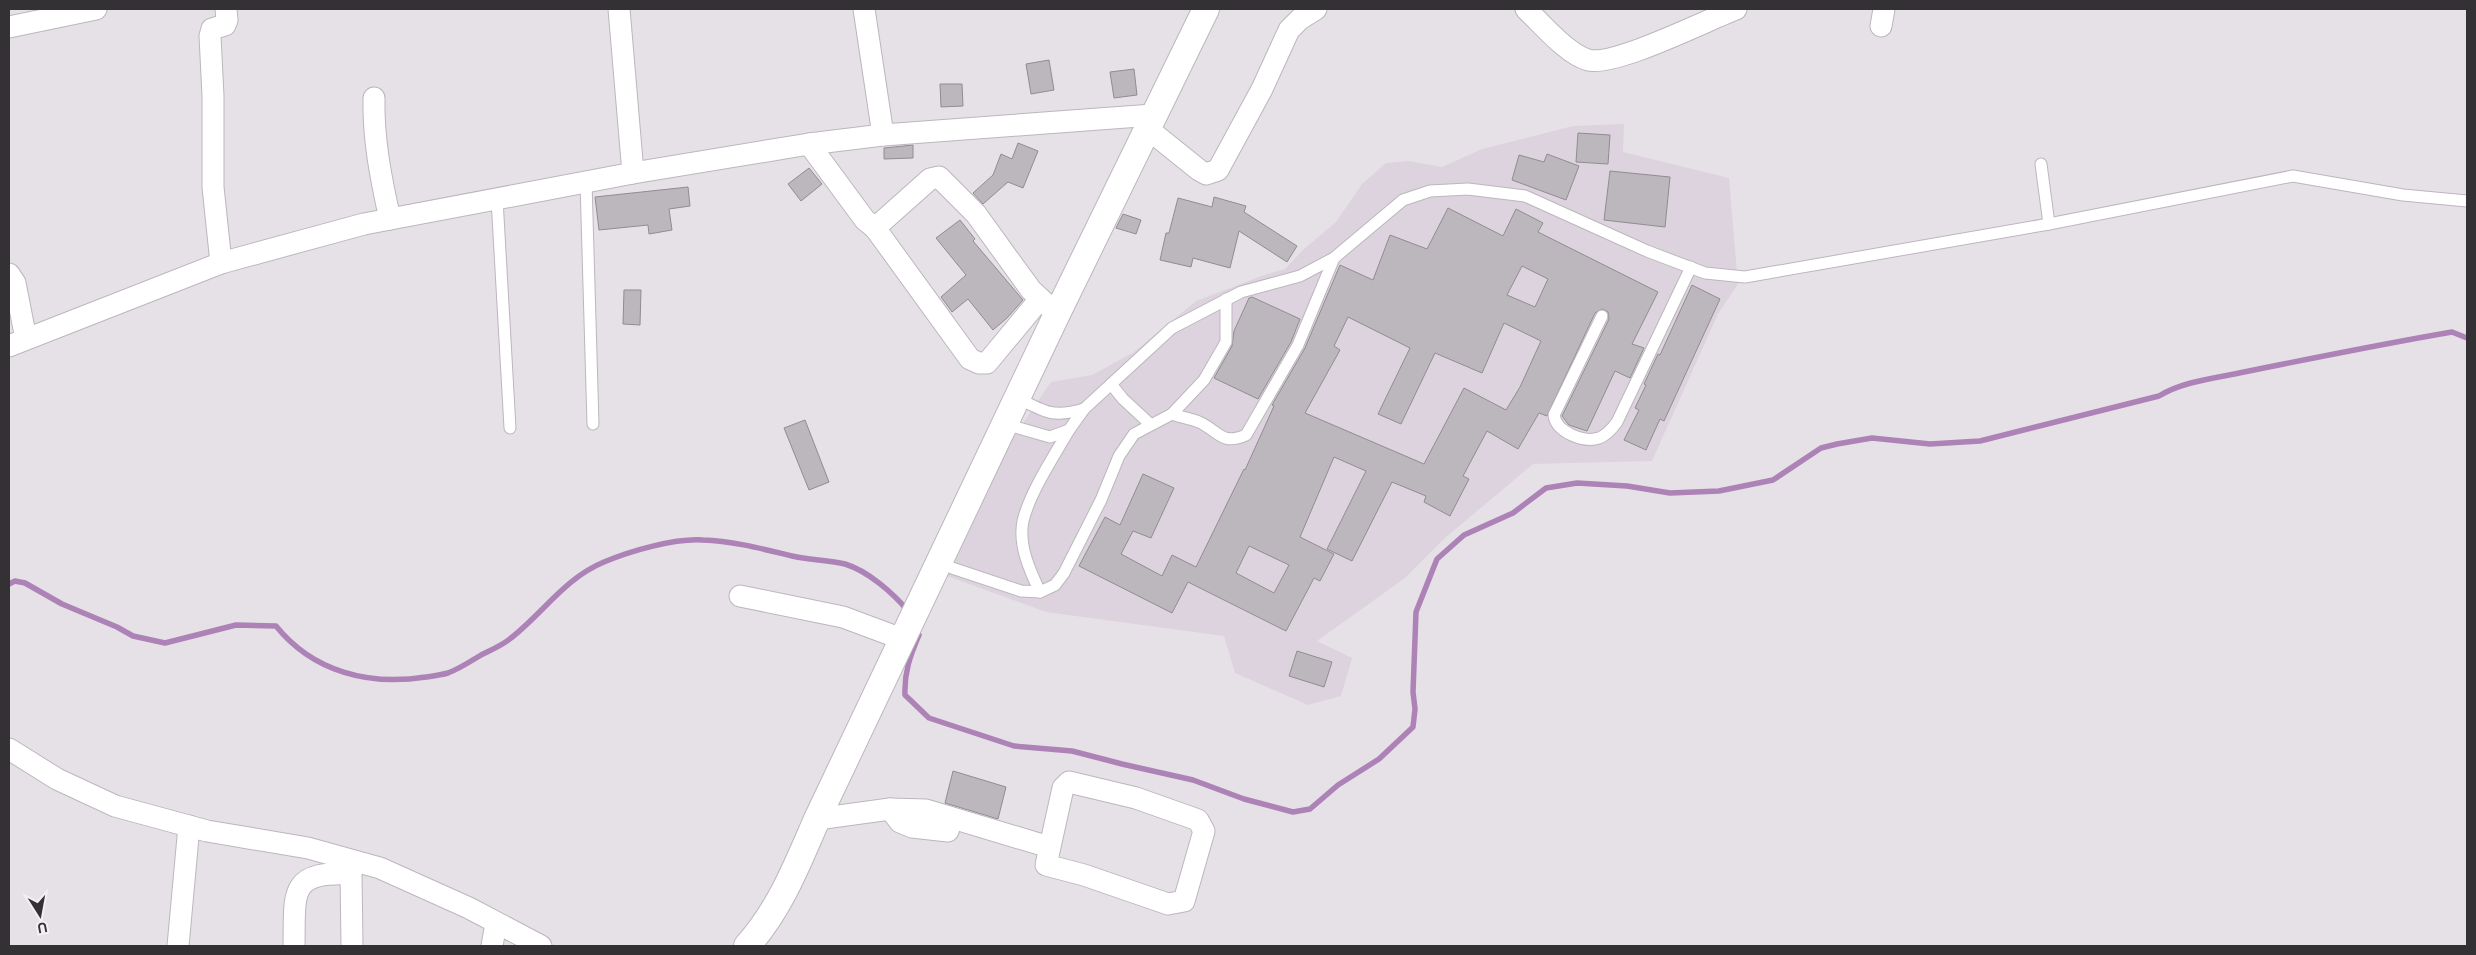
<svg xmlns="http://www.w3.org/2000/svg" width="2476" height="955" font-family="Figtree,sans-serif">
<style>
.built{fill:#ddd3de}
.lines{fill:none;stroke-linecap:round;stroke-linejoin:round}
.stream{stroke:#ad82b7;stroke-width:5.5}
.building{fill:#bcb7bd;stroke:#908c91;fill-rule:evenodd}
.service-casing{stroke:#bbb7bc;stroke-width:13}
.minor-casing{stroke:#bbb7bc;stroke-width:23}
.tertiary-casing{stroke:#bbb7bc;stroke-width:28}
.service{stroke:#fff;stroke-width:11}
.minor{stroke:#fff;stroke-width:21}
.tertiary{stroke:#fff;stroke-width:26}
</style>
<rect width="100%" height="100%" fill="#e6e1e7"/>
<path class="built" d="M 1624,124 L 1623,152 L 1729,178 L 1738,284 L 1718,314 L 1652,461 L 1533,464 L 1445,538 L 1405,578 L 1317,641 L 1352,658 L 1341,696 L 1308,705 L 1235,673 L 1224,636 L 1046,612 L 947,576 L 1013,438 L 1051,382 L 1092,375 L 1134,352 L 1196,301 L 1264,275 L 1285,269 L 1304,249 L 1336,222 L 1362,184 L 1386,163 L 1408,161 L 1442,167 L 1482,149 L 1573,126 Z"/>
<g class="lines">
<g class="stream">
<path d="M 9,584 L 15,581 L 25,583 L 62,604 L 117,627 L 133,636 L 165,643 L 236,625 L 276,626 C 313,672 369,686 426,677 C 433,676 441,675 448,673 C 459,669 471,661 481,655 C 491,650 503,645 511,638 C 543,613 565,578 604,562 C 630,551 675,538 703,540 C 733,541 763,549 792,556 C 809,560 828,560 845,564 C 868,571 893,593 908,611"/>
<path d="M 919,635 C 910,656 904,673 905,695 L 929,718 L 1014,746 L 1072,751 L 1122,764 L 1193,780 L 1244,799 L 1293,812 L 1310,809 L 1338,785 L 1379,759 L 1413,727 L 1415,709 L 1413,692 L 1416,612 L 1437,559 L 1464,535 L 1513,513 L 1546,488 L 1577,483 L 1627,486 L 1670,493 L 1719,491 L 1773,480 L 1821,448 L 1837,444 L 1872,438 L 1930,444 L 1980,441 L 2159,396 C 2183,381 2217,378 2244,372 C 2313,358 2382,344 2452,332 L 2467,338"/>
</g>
</g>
<g class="building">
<path d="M 1049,60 L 1054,90 L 1031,94 L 1026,64 Z"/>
<path d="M 1134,69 L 1137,95 L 1114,98 L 1110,72 Z"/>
<path d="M 940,84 L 962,84 L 963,106 L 941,107 Z"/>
<path d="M 1578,133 L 1610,135 L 1608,164 L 1576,162 Z"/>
<path d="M 1018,143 L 1038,151 L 1023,188 L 1008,182 L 983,204 L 973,193 L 993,175 L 1001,154 L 1012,159 Z"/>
<path d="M 913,145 L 913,158 L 884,159 L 884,148 Z"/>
<path d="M 1547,154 L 1579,166 L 1566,200 L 1512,180 L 1519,155 L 1544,162 Z"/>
<path d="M 809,168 L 822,184 L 801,201 L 788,184 Z"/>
<path d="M 1610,171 L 1670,177 L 1665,227 L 1604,220 Z"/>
<path d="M 688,187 L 690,206 L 669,209 L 672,230 L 649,234 L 648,225 L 599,230 L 595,197 Z"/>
<path d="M 1214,197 L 1246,206 L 1244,212 L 1297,246 L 1287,262 L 1239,231 L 1230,268 L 1193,258 L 1191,267 L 1160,260 L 1166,233 L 1169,233 L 1178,198 L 1212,207 Z"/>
<path d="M 1448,208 L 1503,236 L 1516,209 L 1543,223 L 1538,232 L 1658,292 L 1632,344 L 1644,348 L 1630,378 L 1615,371 L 1587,431 L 1569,425 L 1562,416 L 1609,319 L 1608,312 L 1602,309 L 1595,313 L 1547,416 L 1539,413 L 1518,449 L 1487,431 L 1463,476 L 1469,479 L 1450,516 L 1424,502 L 1426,496 L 1392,482 L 1352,561 L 1327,549 L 1366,471 L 1334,457 L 1300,537 L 1334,554 L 1320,581 L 1314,578 L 1286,631 L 1188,582 L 1172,613 L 1079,566 L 1105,517 L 1120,525 L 1143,474 L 1174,488 L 1151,538 L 1133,531 L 1121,554 L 1162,576 L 1172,555 L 1196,567 L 1244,469 L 1245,470 L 1274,406 L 1272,405 L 1305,348 L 1340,265 L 1373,280 L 1390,235 L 1427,249 ZM 1522,266 L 1548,279 L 1535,307 L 1507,295 ZM 1348,317 L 1410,348 L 1378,414 L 1401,424 L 1435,353 L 1482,373 L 1504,323 L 1541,341 L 1520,387 L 1506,410 L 1464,388 L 1424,464 L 1305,413 L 1340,350 L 1334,346 ZM 1249,546 L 1289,565 L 1274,593 L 1236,573 Z"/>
<path d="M 1123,214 L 1141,220 L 1136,234 L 1116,228 Z"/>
<path d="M 960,220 L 975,239 L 973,241 L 1023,300 L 1007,318 L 993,330 L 968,299 L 952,312 L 941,297 L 966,275 L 936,238 Z"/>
<path d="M 1692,285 L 1720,299 L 1664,421 L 1660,419 L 1646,450 L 1624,440 L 1639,410 L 1635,408 L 1646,385 L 1644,384 L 1658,354 L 1660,355 Z"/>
<path d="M 624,290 L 641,290 L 640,325 L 623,324 Z"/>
<path d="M 1252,297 L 1300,319 L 1291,342 L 1258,399 L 1214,378 L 1232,346 L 1234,331 L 1249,298 Z"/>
<path d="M 805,420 L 829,482 L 809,490 L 784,428 Z"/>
<path d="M 1297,651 L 1332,662 L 1324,687 L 1289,676 Z"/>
<path d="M 953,771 L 1006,787 L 998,819 L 945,803 Z"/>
</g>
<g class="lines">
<defs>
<g id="service">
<path d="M 2041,164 L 2049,224"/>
<path d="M 586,182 L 593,424"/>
<path d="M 497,199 L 510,428"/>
<path d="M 1602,316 L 1554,415 C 1556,432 1583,443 1599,438 C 1607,435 1612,429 1617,422 L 1691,267"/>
<path d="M 1111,384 L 1123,399 L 1150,424"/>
<path d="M 1018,398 C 1044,412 1054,418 1084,409 L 1172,328 L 1241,292 L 1300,276 L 1334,258 L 1403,200 L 1430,191 L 1468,189 L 1525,196 L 1647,251 L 1705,273 L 1745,277 L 2049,224 L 2293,176 L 2403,195 L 2467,201"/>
<path d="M 1172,414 C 1181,417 1191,419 1199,422 C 1219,431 1221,446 1246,435 L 1298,345 L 1334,258"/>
<path d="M 1005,424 L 1050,437 L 1069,430 L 1084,409"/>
<path d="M 939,561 L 952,568 L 1021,591 L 1040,592 L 1055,585 L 1064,573 L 1101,500 L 1119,456 L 1134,434 L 1172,414 L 1204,380 L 1226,342 L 1226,299"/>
<path d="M 1040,592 C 1030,571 1018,545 1023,521 C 1030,492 1054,456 1069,430"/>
</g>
<g id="minor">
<path d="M 619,9 L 633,173 L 809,144 L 883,135"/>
<path d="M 864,9 L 883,135 L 1153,115"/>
<path d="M 1526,9 C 1542,24 1567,54 1588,60 C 1614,67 1707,20 1736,9"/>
<path d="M 1881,26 L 1884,9"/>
<path d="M 9,27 L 96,9"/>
<path d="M 374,98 C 373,139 381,179 390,219"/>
<path d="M 1148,129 L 1199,170 L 1206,174 L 1218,170 L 1262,89 L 1289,30 L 1300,19 L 1316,9"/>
<path d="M 809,144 L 865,220 L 875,228 L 930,179 L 939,177 L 976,214 L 1031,290 L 1057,314"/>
<path d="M 875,228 L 970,359 L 979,363 L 987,363 L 1040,299"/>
<path d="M 221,263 L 213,187 L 213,96 L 210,36 L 212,29 L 225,25 L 227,20 L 226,9"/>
<path d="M 9,274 L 15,283 L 26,339"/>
<path d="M 9,346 L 221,263 L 364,224 L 633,173"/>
<path d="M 740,596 L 843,617 L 902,639"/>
<path d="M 9,749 L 57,779 L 115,806 L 207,831 L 308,848 L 380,868 L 469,908 L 541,946"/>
<path d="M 1069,782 L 1136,798 L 1198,820 L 1204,831 L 1184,901 L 1168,904 L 1084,875 L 1046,865 L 1063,788 Z"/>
<path d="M 890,809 L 900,822 L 912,827 L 948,831 L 952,818"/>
<path d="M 817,819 L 890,809 L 926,810 L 1049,847"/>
<path d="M 349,862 L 351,874 L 352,946"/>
<path d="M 178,946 L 189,826"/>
<path d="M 294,946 C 295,893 288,871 351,874"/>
<path d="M 492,946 L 496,923"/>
</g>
<path id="tertiary" d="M 747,946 C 780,909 797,865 817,819 L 1057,314 L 1206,9"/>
</defs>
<use href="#service" class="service-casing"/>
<use href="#minor" class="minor-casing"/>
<use href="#tertiary" class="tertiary-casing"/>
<use href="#service" class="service"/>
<use href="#minor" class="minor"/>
<use href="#tertiary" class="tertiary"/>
</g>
<rect width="2476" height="955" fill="none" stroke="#333133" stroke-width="20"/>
<g transform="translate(40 915) rotate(169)" stroke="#f4eff5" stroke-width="4" paint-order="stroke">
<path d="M0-4L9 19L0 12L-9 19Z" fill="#333133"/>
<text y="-8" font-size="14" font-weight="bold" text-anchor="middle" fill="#333133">U</text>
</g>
</svg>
